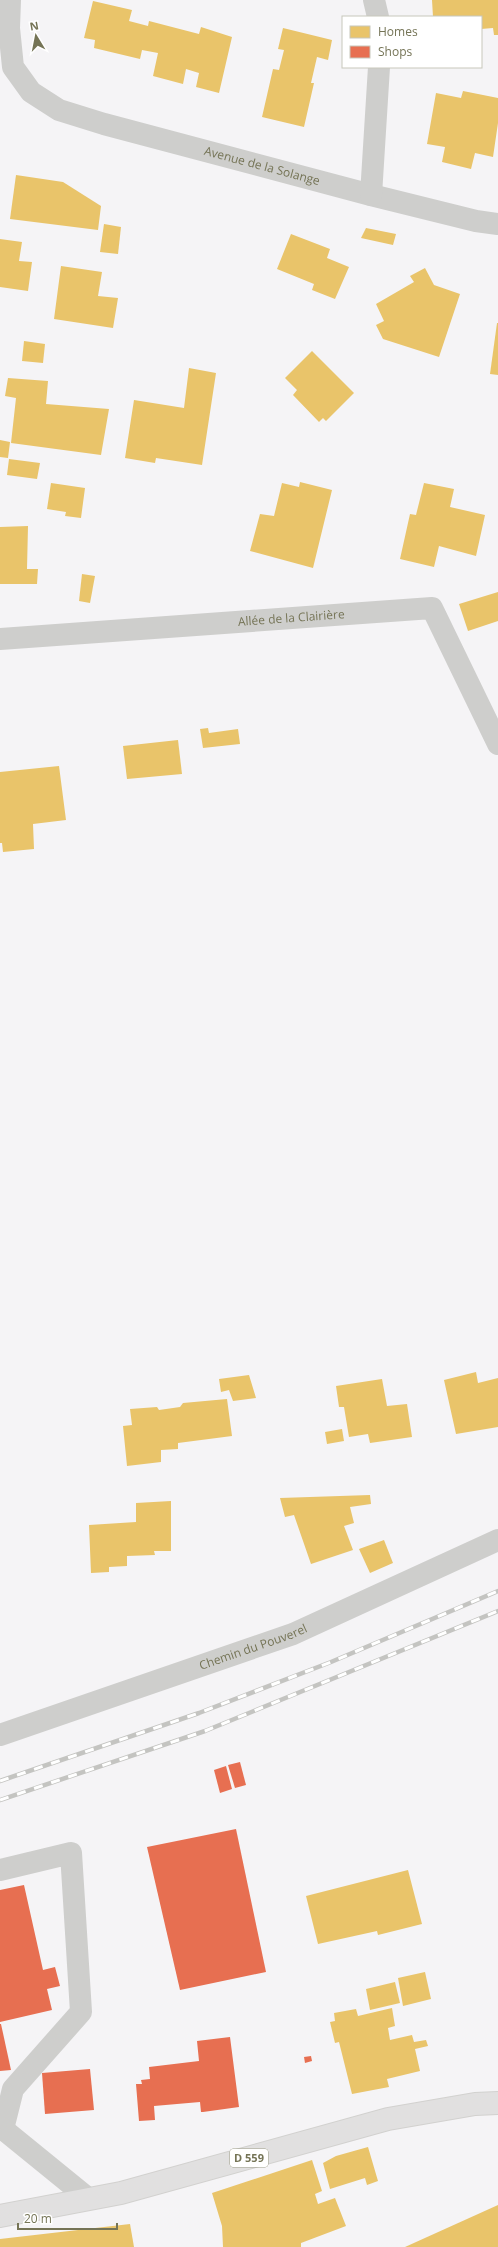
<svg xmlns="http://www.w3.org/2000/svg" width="498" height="2247" font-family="'Open Sans',sans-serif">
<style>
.homes{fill:#e9c46a}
.shops{fill:#e76f51}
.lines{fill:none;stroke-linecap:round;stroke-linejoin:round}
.major-casing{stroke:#d2d1cf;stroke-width:24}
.minor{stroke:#cececc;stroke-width:22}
.major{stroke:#e1e0e0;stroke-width:22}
.rail-casing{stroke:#c4c4c1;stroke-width:4.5}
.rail{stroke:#fff;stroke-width:3;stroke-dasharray:9;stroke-linecap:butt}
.labels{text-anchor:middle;stroke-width:4;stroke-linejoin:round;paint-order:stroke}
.shield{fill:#fff;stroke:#9e9e89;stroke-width:1}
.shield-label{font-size:11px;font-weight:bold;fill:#757456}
.street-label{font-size:12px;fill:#757456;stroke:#fff}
</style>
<rect width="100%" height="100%" fill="#f5f4f6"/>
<g class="homes">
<path d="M 432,0 L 498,0 L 498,35 L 494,35 L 493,28 L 481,29 L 481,17 L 433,17 Z"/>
<path d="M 93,1 L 132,10 L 129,21 L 148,26 L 149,21 L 199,34 L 201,27 L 232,37 L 219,93 L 196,87 L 199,73 L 186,69 L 183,84 L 153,76 L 158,53 L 142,50 L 140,59 L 94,48 L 95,40 L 84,38 Z"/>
<path d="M 283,28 L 332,40 L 328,60 L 317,57 L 311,83 L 314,83 L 304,127 L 262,117 L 273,69 L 279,70 L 284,50 L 278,49 Z"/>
<path d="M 463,91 L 498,98 L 498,123 L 493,157 L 475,153 L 471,169 L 442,162 L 445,147 L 427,144 L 436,93 L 461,98 Z"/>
<path d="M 16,175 L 63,182 L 101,206 L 98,230 L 10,219 Z"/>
<path d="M 104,224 L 121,227 L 118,254 L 100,252 Z"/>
<path d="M 366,228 L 396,234 L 393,245 L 361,238 Z"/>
<path d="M 291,234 L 330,249 L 327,258 L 349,267 L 335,299 L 312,290 L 314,284 L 277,269 Z"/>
<path d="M 0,239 L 22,242 L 19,261 L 32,262 L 28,291 L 0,287 Z"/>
<path d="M 61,266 L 102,272 L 98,296 L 118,298 L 113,328 L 54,319 Z"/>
<path d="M 425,268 L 434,285 L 460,294 L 439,357 L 383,339 L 376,325 L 384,321 L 376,304 L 414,282 L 410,276 Z"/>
<path d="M 497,323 L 498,323 L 498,375 L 490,374 Z"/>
<path d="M 24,341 L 45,344 L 43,363 L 22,361 Z"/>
<path d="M 312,351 L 354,393 L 326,421 L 323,418 L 319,422 L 293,395 L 297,390 L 285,378 Z"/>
<path d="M 189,368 L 216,373 L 202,465 L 156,458 L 155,463 L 125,458 L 134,400 L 184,408 Z"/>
<path d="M 8,378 L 48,381 L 46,404 L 109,409 L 101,455 L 11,443 L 16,398 L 5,396 Z"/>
<path d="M 0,440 L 10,442 L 8,458 L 0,457 Z"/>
<path d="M 9,459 L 40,463 L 37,479 L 7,475 Z"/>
<path d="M 300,482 L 332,490 L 313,568 L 250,551 L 260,514 L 274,516 L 282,483 L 299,487 Z"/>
<path d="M 51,483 L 85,488 L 81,518 L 65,516 L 66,512 L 47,509 Z"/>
<path d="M 424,483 L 454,489 L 450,507 L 485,515 L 476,556 L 439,546 L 434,567 L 400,559 L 410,514 L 416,515 Z"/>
<path d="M 28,526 L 27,569 L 38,569 L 37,584 L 0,584 L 0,527 Z"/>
<path d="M 82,574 L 95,576 L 90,603 L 79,601 Z"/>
<path d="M 498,592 L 498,621 L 468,631 L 459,604 Z"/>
<path d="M 208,728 L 209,733 L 238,729 L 240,744 L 203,748 L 200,729 Z"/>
<path d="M 178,740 L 182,774 L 127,779 L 123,746 Z"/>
<path d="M 59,766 L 66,820 L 33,824 L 34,849 L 3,852 L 2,843 L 0,843 L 0,772 Z"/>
<path d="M 476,1372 L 478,1383 L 498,1378 L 498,1427 L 456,1434 L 444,1380 Z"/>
<path d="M 249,1375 L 256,1398 L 233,1401 L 229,1390 L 221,1392 L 219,1379 Z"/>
<path d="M 382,1379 L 387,1406 L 407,1404 L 412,1437 L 370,1443 L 368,1434 L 349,1437 L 344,1407 L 339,1407 L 336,1386 Z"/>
<path d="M 227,1399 L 232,1436 L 178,1443 L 178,1449 L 161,1450 L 161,1462 L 127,1466 L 123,1426 L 132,1425 L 130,1409 L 157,1407 L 159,1410 L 180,1407 L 183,1403 Z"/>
<path d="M 342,1429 L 344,1441 L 327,1444 L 325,1432 Z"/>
<path d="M 370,1495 L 371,1504 L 350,1507 L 354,1523 L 344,1526 L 353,1550 L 311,1564 L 294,1515 L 285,1517 L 280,1498 Z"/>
<path d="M 171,1501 L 171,1551 L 154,1551 L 155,1555 L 127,1556 L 127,1566 L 109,1567 L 109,1572 L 91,1573 L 89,1525 L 136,1522 L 136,1503 Z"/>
<path d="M 384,1540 L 393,1563 L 370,1573 L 359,1549 Z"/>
<path d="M 408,1870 L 422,1924 L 378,1935 L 377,1931 L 318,1944 L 306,1896 Z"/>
<path d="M 425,1972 L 431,1999 L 403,2006 L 398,1978 Z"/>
<path d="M 395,1982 L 400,2003 L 370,2010 L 366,1989 Z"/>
<path d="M 392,2008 L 395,2026 L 388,2028 L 390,2040 L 412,2035 L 414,2042 L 426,2040 L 428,2046 L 415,2049 L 420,2071 L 387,2079 L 389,2087 L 352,2094 L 339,2042 L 335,2043 L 330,2022 L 335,2021 L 334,2013 L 356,2009 L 358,2016 Z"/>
<path d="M 368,2147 L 378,2181 L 367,2185 L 365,2178 L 330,2189 L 323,2163 L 336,2156 Z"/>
<path d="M 312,2160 L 322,2191 L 315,2194 L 318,2204 L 335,2198 L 346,2226 L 301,2243 L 301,2247 L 223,2247 L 222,2226 L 212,2193 Z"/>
<path d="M 498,2205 L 498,2247 L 405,2247 Z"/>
<path d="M 130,2224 L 134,2247 L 0,2247 L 0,2239 Z"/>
</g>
<g class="shops">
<path d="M 240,1762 L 246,1785 L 235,1788 L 228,1765 Z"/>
<path d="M 226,1766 L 232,1789 L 220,1793 L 214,1770 Z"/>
<path d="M 236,1829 L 266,1972 L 180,1990 L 147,1847 Z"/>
<path d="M 24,1885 L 43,1970 L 55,1967 L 60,1986 L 47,1989 L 52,2010 L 0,2022 L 0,1890 Z"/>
<path d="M 0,2024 L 1,2024 L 11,2070 L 0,2071 Z"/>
<path d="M 230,2037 L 239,2107 L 203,2112 L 201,2112 L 200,2102 L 154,2106 L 155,2120 L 139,2121 L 136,2084 L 142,2084 L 141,2080 L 150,2079 L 149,2067 L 199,2061 L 197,2041 Z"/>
<path d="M 311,2056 L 312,2061 L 305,2063 L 304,2057 Z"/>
<path d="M 90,2069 L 94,2110 L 45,2114 L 42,2073 Z"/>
</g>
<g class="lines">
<defs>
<path id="major" d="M 0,2216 L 121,2193 L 388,2119 L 475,2104 L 498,2103"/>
</defs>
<use href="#major" class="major-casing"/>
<g class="minor">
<path id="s1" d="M 10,0 L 9,28 L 13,67 L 31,92 L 59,110 L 104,124 L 371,195 L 476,221 L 498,224"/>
<path d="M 374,0 L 378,17"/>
<path d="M 371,195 L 379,67"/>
<path id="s2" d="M 0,639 L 432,608 L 498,744"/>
<path id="s3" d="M 0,1735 L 293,1634 L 498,1540"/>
<path d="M 0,1870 L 71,1853 L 81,2012 L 13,2089 L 3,2129"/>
<path d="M 0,2130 L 3,2129 L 89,2199"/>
</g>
<use href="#major" class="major"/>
<defs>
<g id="rail">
<path d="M 0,1781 L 199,1713 L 331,1662 L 498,1591"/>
<path d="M 0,1800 L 205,1731 L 498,1611"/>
</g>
</defs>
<use href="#rail" class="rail-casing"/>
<use href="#rail" class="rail"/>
</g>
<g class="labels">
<rect class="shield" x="230" y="2149" width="38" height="18" rx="3"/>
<g class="shield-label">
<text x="249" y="2162">D 559</text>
</g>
<g class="street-label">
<text dy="4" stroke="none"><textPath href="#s1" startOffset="342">Avenue de la Solange</textPath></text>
<text dy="4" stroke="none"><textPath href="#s2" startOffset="292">Allée de la Clairière</textPath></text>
<text dy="4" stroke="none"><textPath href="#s3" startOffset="268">Chemin du Pouverel</textPath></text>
</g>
</g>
<rect x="342" y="16" width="140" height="52" fill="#ffffff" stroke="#c8c7bb"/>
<rect x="350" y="26" width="20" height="12" fill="#e9c46a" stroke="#c8c7bb"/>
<text x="378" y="36" font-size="12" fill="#757456">Homes</text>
<rect x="350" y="46" width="20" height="12" fill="#e76f51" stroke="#c8c7bb"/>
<text x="378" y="56" font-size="12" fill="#757456">Shops</text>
<g transform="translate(36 36) rotate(350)" stroke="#ffffff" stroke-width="3" paint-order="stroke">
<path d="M0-3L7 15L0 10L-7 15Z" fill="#757456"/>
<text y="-6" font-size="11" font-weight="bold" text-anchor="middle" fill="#757456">N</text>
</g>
<path d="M18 2223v6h99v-6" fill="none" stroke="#757456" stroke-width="2"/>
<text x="24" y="2223" font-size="12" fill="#757456" stroke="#ffffff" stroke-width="3" paint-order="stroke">20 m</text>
</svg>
